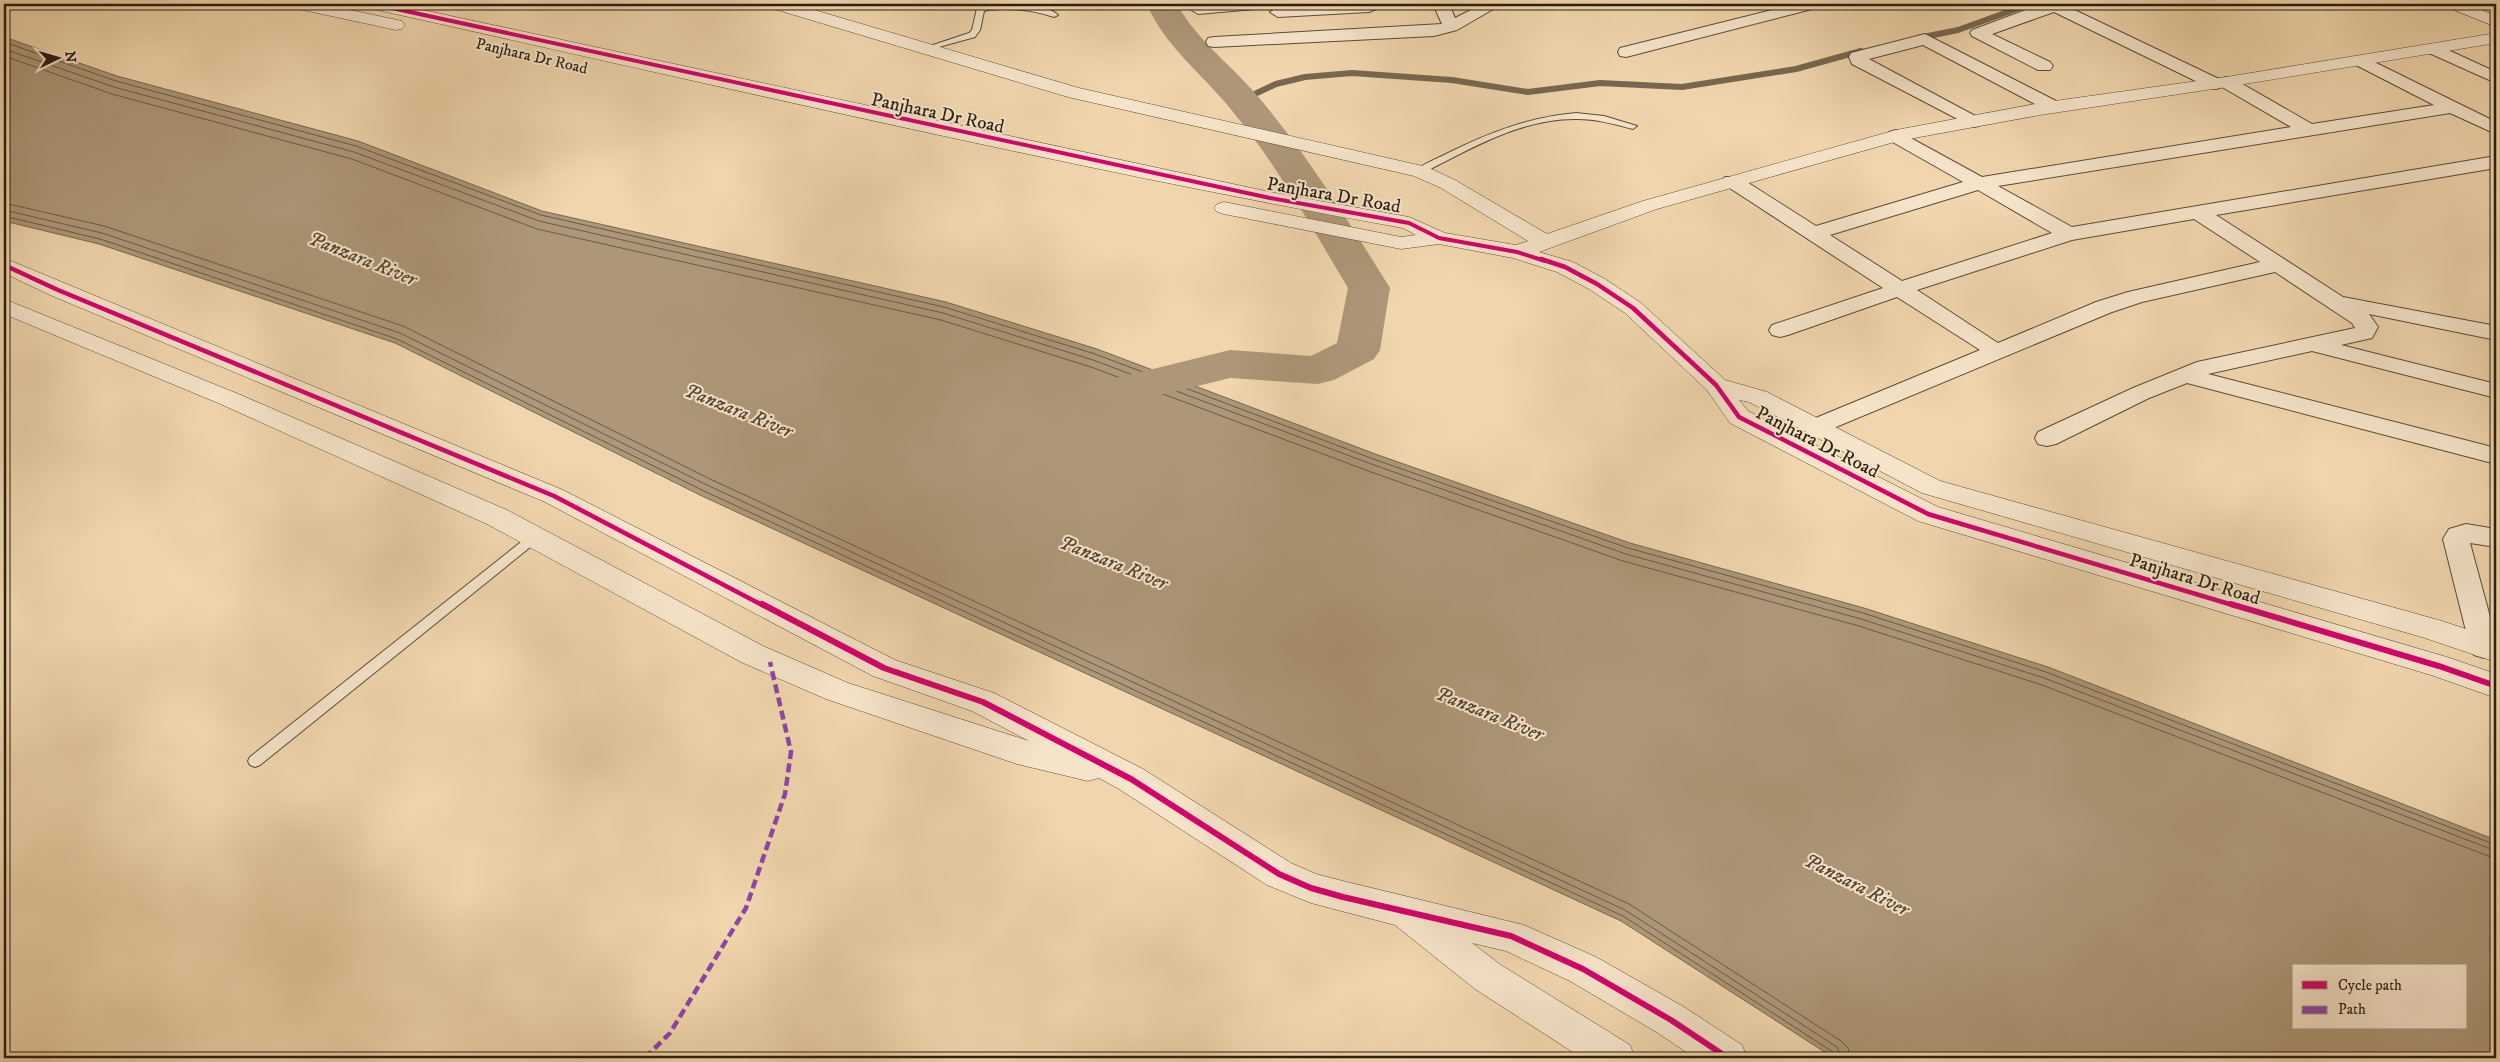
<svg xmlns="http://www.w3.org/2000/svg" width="2500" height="1062" font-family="'IM FELL DW Pica',serif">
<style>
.water{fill:#ad9778;stroke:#78674f;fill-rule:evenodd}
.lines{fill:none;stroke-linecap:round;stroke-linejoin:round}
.shore{stroke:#6b5a44;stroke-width:1}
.stream{stroke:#78674f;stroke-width:6}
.river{fill:#ad9778;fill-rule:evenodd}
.service-casing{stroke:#5b4c38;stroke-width:2}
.minor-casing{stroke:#5b4c38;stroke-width:2}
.tertiary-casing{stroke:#5b4c38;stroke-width:1}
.secondary-casing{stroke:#291e11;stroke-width:1}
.service{fill:#f6e4ca;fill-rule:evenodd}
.minor{fill:#f6e4ca;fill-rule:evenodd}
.tertiary{fill:#f6e4ca;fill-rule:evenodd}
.secondary{fill:#f6e4ca;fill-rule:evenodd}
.quiet{stroke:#8e44ad;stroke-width:4.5;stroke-dasharray:9 4.5;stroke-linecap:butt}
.cycleway-far2-casing{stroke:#f6e4ca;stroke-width:5.5}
.cycleway-far1-casing{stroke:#f6e4ca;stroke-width:8}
.cycleway-casing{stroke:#f6e4ca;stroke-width:9}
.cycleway-far2{stroke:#d6006c;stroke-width:4}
.cycleway-far1{stroke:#d6006c;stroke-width:4.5}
.cycleway{stroke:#d6006c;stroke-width:6}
.labels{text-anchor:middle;stroke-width:4;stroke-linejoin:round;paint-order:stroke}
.far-street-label{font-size:16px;fill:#291e11;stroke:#f6e4ca}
.street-label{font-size:19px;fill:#291e11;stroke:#f6e4ca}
.water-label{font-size:20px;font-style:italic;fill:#574835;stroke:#f6e4ca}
</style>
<rect width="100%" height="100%" fill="#f1d6ad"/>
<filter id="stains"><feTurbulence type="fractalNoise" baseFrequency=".004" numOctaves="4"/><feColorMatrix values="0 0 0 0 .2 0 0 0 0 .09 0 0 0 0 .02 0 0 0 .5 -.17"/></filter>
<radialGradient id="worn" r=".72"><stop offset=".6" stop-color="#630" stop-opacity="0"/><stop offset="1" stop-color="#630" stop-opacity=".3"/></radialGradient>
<path class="water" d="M 4,37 L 117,76 L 358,141 L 542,211 L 946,302 L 1097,349 L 1378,455 L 1630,543 L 1864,608 L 2048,667 L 2496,840 L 2496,1058 L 1834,1058 L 1621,921 L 702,496 L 395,343 L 99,244 L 4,221 ZM 2294,966 L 2466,966 L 2466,1028 L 2294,1028 Z"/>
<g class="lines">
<g class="shore">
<path d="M 4,42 L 116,81 L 356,146 L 541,215 L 944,307 L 1095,354 L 1376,460 L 1628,548 L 1863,613 L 2046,672 L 2496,845"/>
<path d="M 4,49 L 114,87 L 354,152 L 539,221 L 943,313 L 1093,360 L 1374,465 L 1626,554 L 1861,619 L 2044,678 L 2496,851"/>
<path d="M 4,56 L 112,94 L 352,159 L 537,229 L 941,320 L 1091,367 L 1371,472 L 1623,561 L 1859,626 L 2042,685 L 2496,859"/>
<path d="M 4,203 L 104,226 L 403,326 L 710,479 L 1629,904 L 1841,1041 L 1848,1048 L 1850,1058"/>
<path d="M 4,210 L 102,233 L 400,333 L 707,485 L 1625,910 L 1837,1047 L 1842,1058"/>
<path d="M 4,216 L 100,239 L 397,339 L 704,491 L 1623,916 L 1833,1052 L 1836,1058"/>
</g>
<g class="stream">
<path d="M 1918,38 L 1958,30 L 2030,4"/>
<path d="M 1242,100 L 1276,84 L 1305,77 L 1352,73 L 1452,80 L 1528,92 L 1600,83 L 1682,87 L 1796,69 L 1861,51"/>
</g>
<path class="river" d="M 1147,4 L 1177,4 C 1196,39 1229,63 1255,93 C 1307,154 1348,221 1390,288 L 1380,350 L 1374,359 L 1334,380 L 1318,384 L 1230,378 L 1104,409 L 1088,405 L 1081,395 L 1088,385 L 1230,350 L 1311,356 L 1337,343 L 1348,288 C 1311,226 1276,163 1229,107 C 1202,74 1163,44 1147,4 Z"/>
<defs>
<g id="service">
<path d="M 995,4 C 1014,4 1043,2 1058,15 L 1054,17 C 1032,10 1011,7 988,10 L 984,11 L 980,30 L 975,37 L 928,50 L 924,48 L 969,33 L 972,30 L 977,8 Z"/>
<path d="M 1576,113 L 1604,116 L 1637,126 L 1633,129 C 1614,124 1596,119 1577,119 C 1522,118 1470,149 1423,173 L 1415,171 C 1423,164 1436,159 1446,154 C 1488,133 1529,117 1576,113 Z"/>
<path d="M 535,533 L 541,537 L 539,540 L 260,765 L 255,767 L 250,765 L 248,761 L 250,757 L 531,534 Z"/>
</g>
<g id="minor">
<path d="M 1203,4 L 1263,4 L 1255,9 L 1198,14 L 1190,9 L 1192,6 Z"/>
<path d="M 1341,4 L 1383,4 L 1381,7 L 1369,12 L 1278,17 L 1270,12 L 1278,7 Z"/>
<path d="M 1433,4 L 1449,4 L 1455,18 L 1483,4 L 1502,4 L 1457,30 L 1434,36 L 1214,47 L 1208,46 L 1206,42 L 1208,38 L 1214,37 L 1442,24 Z"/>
<path d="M 1796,4 L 1822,4 L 1820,7 L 1626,57 L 1620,56 L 1618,52 L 1620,48 Z"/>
<path d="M 2042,4 L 2062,4 L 2219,79 L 2226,77 L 2232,78 L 2312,124 L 2434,105 L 2356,65 L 2354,61 L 2356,57 L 2362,56 L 2496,122 L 2496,134 L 2450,113 L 1998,186 L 2072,227 L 2496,156 L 2496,168 L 2216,215 L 2343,297 L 2496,326 L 2496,340 L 2369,314 L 2378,327 L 2372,338 L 2341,345 L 2496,384 L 2496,398 L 2312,351 L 2208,374 L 2496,448 L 2496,464 L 2187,383 L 2149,398 L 2056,444 L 2047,446 L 2038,444 L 2035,438 L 2038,432 L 2133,388 L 2197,362 L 2355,328 L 2352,323 L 2275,272 L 2142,302 L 2112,312 L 1824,432 L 1815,435 L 1806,432 L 1803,427 L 1806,422 L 1980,350 L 1897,297 L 1788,335 L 1780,337 L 1772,335 L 1769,330 L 1772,325 L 1883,288 L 1725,185 L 1722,181 L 1725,177 L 1739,177 L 1816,226 L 1963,182 L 1889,140 L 1887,136 L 1889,132 L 1896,130 L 1982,177 L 2291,127 L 2222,87 L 2216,89 L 2210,88 L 2054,12 L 1992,34 L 2050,62 L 2053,66 L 2050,70 L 2038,70 L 1972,36 L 1970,33 L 1972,30 ZM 1978,190 L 2052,233 L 1902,281 L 1830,235 ZM 2194,219 L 2260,262 L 2128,292 L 2096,302 L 1998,343 L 1917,290 L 2072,240 Z"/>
<path d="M 1925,34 L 2060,103 L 2063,107 L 2060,111 L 2048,111 L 1923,45 L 1869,59 L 1979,118 L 1982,122 L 1979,126 L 1973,127 L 1852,64 L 1849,57 L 1851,53 Z"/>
<path d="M 2435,44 L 2496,72 L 2496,83 L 2429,53 L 2427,49 L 2429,45 Z"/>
<path d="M 2466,524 L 2496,529 L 2496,547 L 2470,543 L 2496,639 L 2494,655 L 2484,658 L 2474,655 L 2470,647 L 2443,539 L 2449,529 Z"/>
</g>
<g id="tertiary">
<path d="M 292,4 L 322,4 L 402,21 L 405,25 L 402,29 L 396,30 L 294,8 Z"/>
<path d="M 365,4 L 395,4 L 1270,192 L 1409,217 L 1445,233 L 1516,245 L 1528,241 L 1441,188 L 1414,176 L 1068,97 L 771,8 L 769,4 L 794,4 L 1079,88 L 1427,167 L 1455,180 L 1547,234 L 1643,201 L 1896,130 L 2040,103 L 2226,77 L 2496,33 L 2496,43 L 2226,87 L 2040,115 L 1898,141 L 1657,209 L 1539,252 L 1573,262 L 1605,279 L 1641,303 L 1725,380 L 1767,392 L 1940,481 L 2442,621 L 2496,639 L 2496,662 L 2425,638 L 1922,493 L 1749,402 L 1739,400 L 1748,411 L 1938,507 L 2450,658 L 2496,674 L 2496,698 L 2431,675 L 1918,521 L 1730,423 L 1707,390 L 1625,313 L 1589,289 L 1557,272 L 1513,258 L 1439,244 L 1401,249 L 1224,214 L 1217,212 L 1214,208 L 1217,204 L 1224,202 L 1401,237 L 1416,235 L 1403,228 C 1058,166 716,85 373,9 L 367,8 Z"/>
<path d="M 4,258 L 563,490 L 895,660 L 994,693 L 1143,769 L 1291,863 L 1316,874 L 1343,881 L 1524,925 L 1596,957 L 1684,1007 L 1742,1045 L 1747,1058 L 1695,1058 L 1658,1033 L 1570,981 L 1506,951 L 1472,943 L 1501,965 L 1630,1045 L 1635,1058 L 1582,1058 L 1475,989 L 1395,925 L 1311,903 L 1267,885 L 1119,789 L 1099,778 L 1088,781 L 1017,764 L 826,699 L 741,662 L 487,524 L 218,403 L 4,314 L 4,299 L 236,393 L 507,510 L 763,646 L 848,683 L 1029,741 L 972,711 L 873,676 L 545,502 L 50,295 L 4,273 Z"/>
</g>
<path id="secondary" d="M 2447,4 L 2468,4 L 2496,16 L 2496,27 L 2449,8 Z"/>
</defs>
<use href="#service" class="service-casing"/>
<use href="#minor" class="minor-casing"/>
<use href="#tertiary" class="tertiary-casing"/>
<use href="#secondary" class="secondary-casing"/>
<use href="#service" class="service"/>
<use href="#minor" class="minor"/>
<use href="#tertiary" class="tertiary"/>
<use href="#secondary" class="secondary"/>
<path class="quiet" d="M 645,1058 L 670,1033 L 746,908 L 785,794 L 791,752 L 770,662"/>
<defs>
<path id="cycleway-far2" d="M 373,4 L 1270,198 L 1409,223 L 1439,238 L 1517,252 L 1545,261"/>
<g id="cycleway-far1">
<path d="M 1541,259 L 1565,267 L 1597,284 L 1633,308 L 1716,385 L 1739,417 L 1928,514 L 2236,606"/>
<path d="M 4,265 L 58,290 L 554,496 L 764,606"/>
</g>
<g id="cycleway">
<path d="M 762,604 L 884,668 L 983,702 L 1131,779 L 1279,874 L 1311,888 L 1343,897 L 1511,936 L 1583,969 L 1671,1020 L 1728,1058"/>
<path d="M 2231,604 L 2439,666 L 2496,686"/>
</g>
</defs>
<use href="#cycleway-far2" class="cycleway-far2-casing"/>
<use href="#cycleway-far1" class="cycleway-far1-casing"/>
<use href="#cycleway" class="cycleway-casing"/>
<use href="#cycleway-far2" class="cycleway-far2"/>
<use href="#cycleway-far1" class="cycleway-far1"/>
<use href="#cycleway" class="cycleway"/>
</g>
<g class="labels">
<g class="far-street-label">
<text transform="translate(532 55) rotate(13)" y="6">Panjhara Dr Road</text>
</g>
<g class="street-label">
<text transform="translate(938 112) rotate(12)" y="7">Panjhara Dr Road</text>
<text transform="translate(1334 194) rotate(10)" y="7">Panjhara Dr Road</text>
<text transform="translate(1818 441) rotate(27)" y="7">Panjhara Dr Road</text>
<text transform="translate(2195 578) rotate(17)" y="7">Panjhara Dr Road</text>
</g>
<g class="water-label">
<text transform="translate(363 258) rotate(22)" y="7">Panzara River</text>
<text transform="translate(739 410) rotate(22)" y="7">Panzara River</text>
<text transform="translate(1114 562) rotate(22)" y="7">Panzara River</text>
<text transform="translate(1490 713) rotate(22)" y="7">Panzara River</text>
<text transform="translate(1857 884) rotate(27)" y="7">Panzara River</text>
</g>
</g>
<rect width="2500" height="1062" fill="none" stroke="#f1d6ad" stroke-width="20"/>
<rect x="5" y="5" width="2490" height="1052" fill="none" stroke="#291e11" stroke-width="2.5"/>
<rect x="10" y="10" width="2480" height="1042" fill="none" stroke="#291e11"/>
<rect x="2292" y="964" width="175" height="65" fill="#f6e4ca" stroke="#a49580"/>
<rect x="2302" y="981" width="25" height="8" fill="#d6006c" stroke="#a49580"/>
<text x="2338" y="990" font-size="15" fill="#291e11">Cycle path</text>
<rect x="2302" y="1006" width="25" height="8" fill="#8e44ad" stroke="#a49580"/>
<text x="2338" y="1014" font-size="15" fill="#291e11">Path</text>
<g transform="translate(58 58) rotate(85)" stroke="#f6e4ca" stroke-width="4" paint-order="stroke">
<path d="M0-4L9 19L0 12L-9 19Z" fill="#291e11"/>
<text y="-8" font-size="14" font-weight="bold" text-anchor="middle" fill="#291e11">N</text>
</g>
<rect width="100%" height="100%" filter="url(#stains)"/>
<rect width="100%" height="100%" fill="url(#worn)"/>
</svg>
